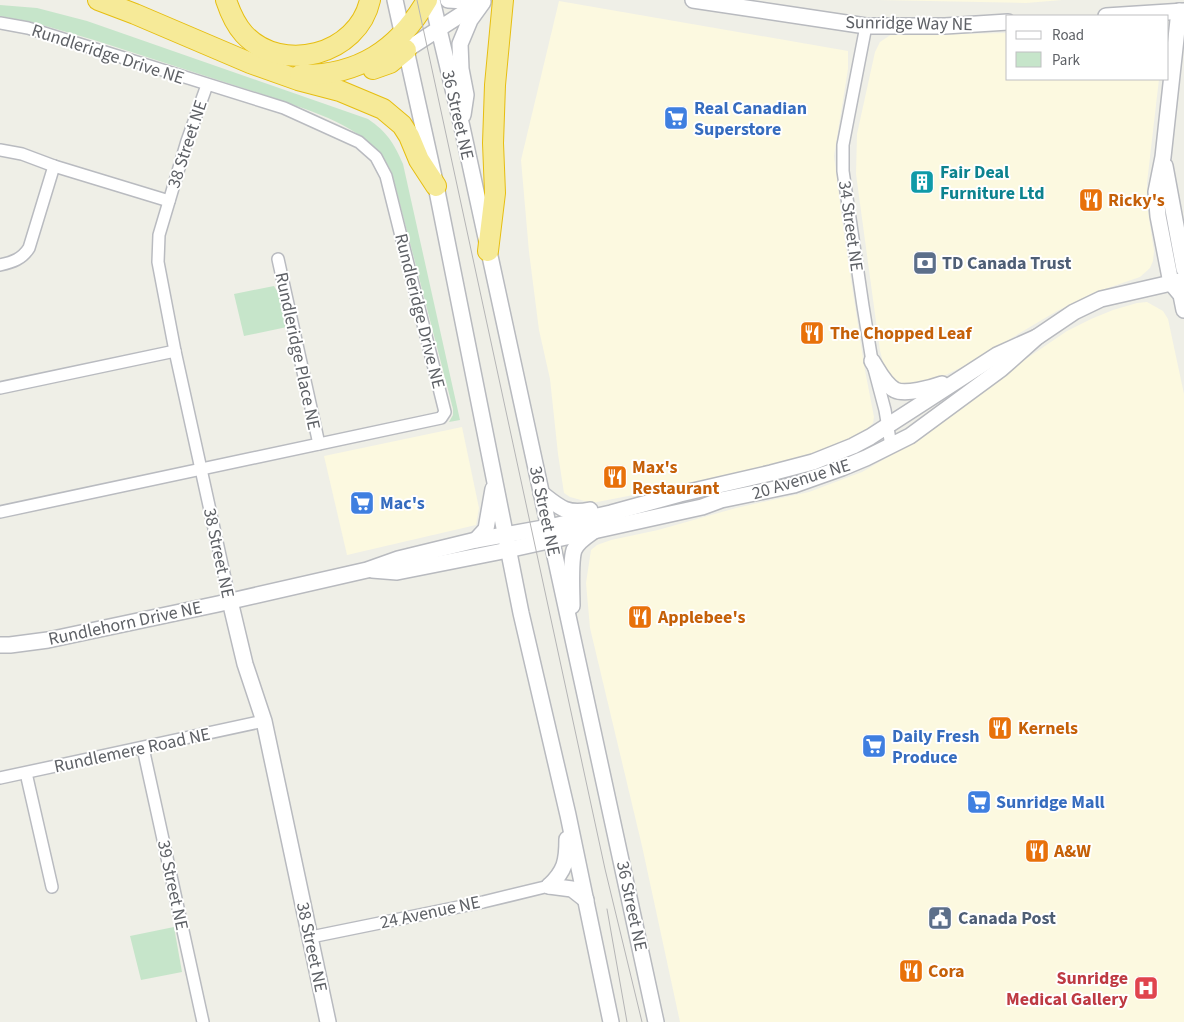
<svg xmlns="http://www.w3.org/2000/svg" width="1184" height="1022" font-family="'Source Sans 3',sans-serif">
<style>
.commercial{fill:#fcf9e0}
.green{fill:#c6e5ca}
.lines{fill:none;stroke-linecap:round;stroke-linejoin:round}
.street-casing{stroke:#b9bbc0;stroke-width:14}
.secondary-casing{stroke:#b8babf;stroke-width:18}
.highway-casing{stroke:#e6be11;stroke-width:22}
.street{stroke:#fff;stroke-width:11}
.secondary{stroke:#fff;stroke-width:15}
.highway{stroke:#f6ea98;stroke-width:20}
.tram{stroke:#b5b5b6;stroke-width:1}
.labels{text-anchor:middle;stroke-width:4;stroke-linejoin:round;paint-order:stroke}
.street-label{font-size:18px;fill:#5e6166;stroke:#fff}
.shop-label{font-size:18px;font-weight:bold;fill:#366cbe;stroke:#fff;text-anchor:start}
.culture-label{font-size:18px;font-weight:bold;fill:#0d838f;stroke:#fff;text-anchor:start}
.food-label{font-size:18px;font-weight:bold;fill:#c56008;stroke:#fff;text-anchor:start}
.service-label{font-size:18px;font-weight:bold;fill:#4e5e75;stroke:#fff;text-anchor:start}
.health-label{font-size:18px;font-weight:bold;fill:#be3a42;stroke:#fff;text-anchor:end}
</style>
<rect width="100%" height="100%" fill="#efefe7"/>
<g class="commercial">
<path d="M 878,0 L 1062,0 L 1026,3 Z"/>
<path d="M 559,1 L 848,51 L 848,69 L 834,156 L 844,233 L 864,365 L 874,417 L 873,423 L 864,432 L 831,449 L 797,460 L 711,480 L 592,503 L 570,497 L 564,493 L 558,454 L 550,379 L 539,330 L 529,252 L 521,160 Z"/>
<path d="M 1008,33 L 1008,79 L 1159,79 L 1147,183 L 1148,212 L 1154,251 L 1153,261 L 1150,268 L 1140,277 L 1093,293 L 1057,311 L 966,365 L 925,385 L 904,388 L 890,379 L 884,366 L 880,351 L 856,174 L 857,134 L 875,52 L 880,42 L 892,34 L 920,35 Z"/>
<path d="M 1147,302 L 1163,311 L 1168,319 L 1184,394 L 1184,1022 L 680,1022 L 642,846 L 590,628 L 586,583 L 591,550 L 597,545 L 611,540 L 658,530 L 736,508 L 809,492 L 862,472 L 909,445 L 935,428 L 1007,372 L 1067,331 L 1091,319 L 1113,310 L 1137,303 Z"/>
<path d="M 462,427 L 479,508 L 476,525 L 347,555 L 324,456 Z"/>
</g>
<g class="green">
<path d="M 0,5 L 37,8 L 87,21 L 368,119 C 387,132 394,143 403,164 L 460,420 L 449,422 L 453,415 L 453,409 L 392,173 C 372,129 321,115 280,100 L 94,40 L 32,22 L 0,16 Z"/>
<path d="M 274,286 L 280,296 L 287,327 L 244,336 L 234,294 Z"/>
<path d="M 174,927 L 182,972 L 141,980 L 130,936 Z"/>
</g>
<g class="lines">
<defs>
<g id="street">
<path d="M 0,23 L 28,28 L 284,108 L 359,142 L 376,157 L 386,176 L 445,412 L 441,418 L 0,512"/>
<path d="M 866,26 L 843,145 L 843,171 L 863,306 L 872,361 L 885,410 L 891,446"/>
<path d="M 207,85 L 187,141 L 159,235 L 158,262 L 175,351 L 230,601"/>
<path d="M 0,150 L 22,154 L 54,166 L 169,201"/>
<path d="M 278,259 L 319,444"/>
<path d="M 0,265 C 13,262 22,259 29,248 L 54,166"/>
<path d="M 0,388 L 175,351"/>
<path d="M 143,748 L 203,1022"/>
<path d="M 26,773 L 52,887"/>
<path d="M 0,778 L 264,721"/>
<path d="M 311,937 L 483,902 L 549,886"/>
</g>
<g id="secondary">
<path d="M 395,0 L 436,186 L 521,613 L 568,815 L 611,1022"/>
<path d="M 432,0 L 462,127 L 656,1022"/>
<path d="M 448,0 L 482,2"/>
<path d="M 693,0 L 866,26 L 945,26 L 1008,22"/>
<path d="M 1179,11 L 1163,157 L 1156,192 L 1158,216 L 1171,283 L 1181,295 L 1184,310"/>
<path d="M 1106,16 L 1184,11"/>
<path d="M 406,50 L 476,5"/>
<path d="M 463,115 L 466,95 L 461,69 L 460,44 L 470,20 L 483,2"/>
<path d="M 1165,166 L 1184,269"/>
<path d="M 872,361 C 878,370 884,384 895,390 C 905,395 931,388 942,384"/>
<path d="M 541,493 C 559,507 566,515 590,510"/>
<path d="M 476,540 L 486,529 L 493,489"/>
<path d="M 372,570 L 397,572 L 498,552 L 702,507 L 721,500 L 794,485 L 842,468 L 866,458 L 910,436 L 1001,369 L 1037,337 L 1074,312 L 1101,299 L 1184,280"/>
<path d="M 230,601 L 245,664 L 264,721 L 328,1022"/>
<path d="M 572,606 C 572,592 570,562 574,550 C 578,541 587,536 594,531"/>
<path d="M 0,645 L 10,645 L 48,640 L 218,604 L 367,570 L 398,559 L 476,540 L 549,527 L 611,513 L 680,494 L 771,473 L 813,462 L 853,446 L 870,437 L 997,355 L 1037,337"/>
<path d="M 549,886 C 565,871 567,861 567,839"/>
<path d="M 549,886 L 572,889 L 586,900"/>
</g>
<g id="highway">
<path d="M 98,0 L 135,14 L 250,63 L 298,80 L 340,91 L 383,109 L 402,125 L 409,136 L 419,160 L 436,186"/>
<path d="M 226,0 C 230,12 235,24 244,34 C 282,75 358,55 370,0"/>
<path d="M 373,69 L 390,63 L 406,50"/>
<path d="M 300,75 C 358,76 398,50 427,0"/>
<path d="M 488,251 L 495,193 L 493,143 L 495,85 L 503,0"/>
</g>
</defs>
<use href="#street" class="street-casing"/>
<use href="#secondary" class="secondary-casing"/>
<use href="#highway" class="highway-casing"/>
<use href="#street" class="street"/>
<use href="#secondary" class="secondary"/>
<use href="#highway" class="highway"/>
<g class="tram">
<path d="M 417,0 L 605,869 L 642,1022"/>
<path d="M 607,909 L 627,1022"/>
</g>
</g>
<defs>
<symbol id="supermarket-square" viewBox="-11 -11 22 22"><rect x="-9" y="-9" width="18" height="18" rx="4" fill="#3f7fe0" stroke="#fff"/><path d="M-6-5.5h2.5l.6 2H6L4.5 2H-2.5L-4.4-4H-6ZM-1.5 3.2a1.3 1.3 0 1 0 .1 0ZM3 3.2a1.3 1.3 0 1 0 .1 0Z" fill="#fff"/></symbol>
<symbol id="building-square" viewBox="-11 -11 22 22"><rect x="-9" y="-9" width="18" height="18" rx="4" fill="#0f9aa8" stroke="#fff"/><path d="M-4-6H4V6H1V3H-1V6H-4ZM-2.5-4.3h1.7v1.8h-1.7ZM.8-4.3h1.7v1.8H.8ZM-2.5-1h1.7V.8h-1.7ZM.8-1h1.7V.8H.8Z" fill="#fff"/></symbol>
<symbol id="restaurant-square" viewBox="-11 -11 22 22"><rect x="-9" y="-9" width="18" height="18" rx="4" fill="#e8710a" stroke="#fff"/><path d="M-5-6h1v4h1v-4h1v4h1v-4h1v5L-1.5 .5V6h-2V.5L-5-1ZM5-6V6H3V1.5H1.5Q1.5-4 5-6Z" fill="#fff"/></symbol>
<symbol id="bank-square" viewBox="-11 -11 22 22"><rect x="-9" y="-9" width="18" height="18" rx="4" fill="#5c6f8a" stroke="#fff"/><path d="M-6-4H6V4H-6ZM0-2.3a2.3 2.3 0 1 0 0 4.6a2.3 2.3 0 1 0 0-4.6Z" fill="#fff"/></symbol>
<symbol id="civic-square" viewBox="-11 -11 22 22"><rect x="-9" y="-9" width="18" height="18" rx="4" fill="#5c6f8a" stroke="#fff"/><path d="M-.6-6.5H3V-4.5H.6V-3L4-1V1h2V6H-6V1h2V-1L-.6-3ZM-1.2 2.5V6h2.4V2.5Z" fill="#fff"/></symbol>
<symbol id="hospital-square" viewBox="-11 -11 22 22"><rect x="-9" y="-9" width="18" height="18" rx="4" fill="#e0444e" stroke="#fff"/><path d="M-5-5h3v3.5h4V-5h3V5h-3V1.5h-4V5h-3Z" fill="#fff"/></symbol>
</defs>
<g fill-rule="evenodd">
<use href="#supermarket-square" x="662" y="104" width="28" height="28"/>
<use href="#building-square" x="908" y="168" width="28" height="28"/>
<use href="#restaurant-square" x="1077" y="186" width="28" height="28"/>
<use href="#bank-square" x="911" y="249" width="28" height="28"/>
<use href="#restaurant-square" x="798" y="319" width="28" height="28"/>
<use href="#restaurant-square" x="601" y="463" width="28" height="28"/>
<use href="#supermarket-square" x="348" y="489" width="28" height="28"/>
<use href="#restaurant-square" x="626" y="603" width="28" height="28"/>
<use href="#restaurant-square" x="986" y="714" width="28" height="28"/>
<use href="#supermarket-square" x="860" y="732" width="28" height="28"/>
<use href="#supermarket-square" x="965" y="788" width="28" height="28"/>
<use href="#restaurant-square" x="1023" y="837" width="28" height="28"/>
<use href="#civic-square" x="926" y="904" width="28" height="28"/>
<use href="#restaurant-square" x="897" y="957" width="28" height="28"/>
<use href="#hospital-square" x="1132" y="974" width="28" height="28"/>
</g>
<g class="labels">
<g class="street-label">
<text transform="translate(909 23) rotate(1)" y="6">Sunridge Way NE</text>
<text transform="translate(108 54) rotate(18)" y="6">Rundleridge Drive NE</text>
<text transform="translate(458 115) rotate(77)" y="6">36 Street NE</text>
<text transform="translate(187 144) rotate(-72)" y="6">38 Street NE</text>
<text transform="translate(851 226) rotate(82)" y="6">34 Street NE</text>
<text transform="translate(420 311) rotate(76)" y="6">Rundleridge Drive NE</text>
<text transform="translate(298 351) rotate(78)" y="6">Rundleridge Place NE</text>
<text transform="translate(801 479) rotate(-17)" y="6">20 Avenue NE</text>
<text transform="translate(545 511) rotate(78)" y="6">36 Street NE</text>
<text transform="translate(219 553) rotate(78)" y="6">38 Street NE</text>
<text transform="translate(125 623) rotate(-12)" y="6">Rundlehorn Drive NE</text>
<text transform="translate(132 750) rotate(-12)" y="6">Rundlemere Road NE</text>
<text transform="translate(173 885) rotate(78)" y="6">39 Street NE</text>
<text transform="translate(632 906) rotate(78)" y="6">36 Street NE</text>
<text transform="translate(430 912) rotate(-12)" y="6">24 Avenue NE</text>
<text transform="translate(312 947) rotate(78)" y="6">38 Street NE</text>
</g>
<g class="shop-label">
<text x="694" y="114">Real Canadian<tspan x="694" dy="21">Superstore</tspan></text>
<text x="380" y="509">Mac's</text>
<text x="892" y="742">Daily Fresh<tspan x="892" dy="21">Produce</tspan></text>
<text x="996" y="808">Sunridge Mall</text>
</g>
<g class="culture-label">
<text x="940" y="178">Fair Deal<tspan x="940" dy="21">Furniture Ltd</tspan></text>
</g>
<g class="food-label">
<text x="1108" y="206">Ricky's</text>
<text x="830" y="339">The Chopped Leaf</text>
<text x="632" y="473">Max's<tspan x="632" dy="21">Restaurant</tspan></text>
<text x="658" y="623">Applebee's</text>
<text x="1018" y="734">Kernels</text>
<text x="1054" y="857">A&amp;W</text>
<text x="928" y="977">Cora</text>
</g>
<g class="service-label">
<text x="942" y="269">TD Canada Trust</text>
<text x="958" y="924">Canada Post</text>
</g>
<g class="health-label">
<text x="1128" y="984">Sunridge<tspan x="1128" dy="21">Medical Gallery</tspan></text>
</g>
</g>
<rect x="1006" y="15" width="162" height="65" fill="#ffffff" stroke="#bfc0c2"/>
<rect x="1016" y="31" width="25" height="8" fill="#ffffff" stroke="#bfc0c2"/>
<text x="1052" y="40" font-size="15" fill="#5e6166">Road</text>
<rect x="1016" y="52" width="25" height="15" fill="#c6e5ca" stroke="#bfc0c2"/>
<text x="1052" y="65" font-size="15" fill="#5e6166">Park</text>
</svg>
